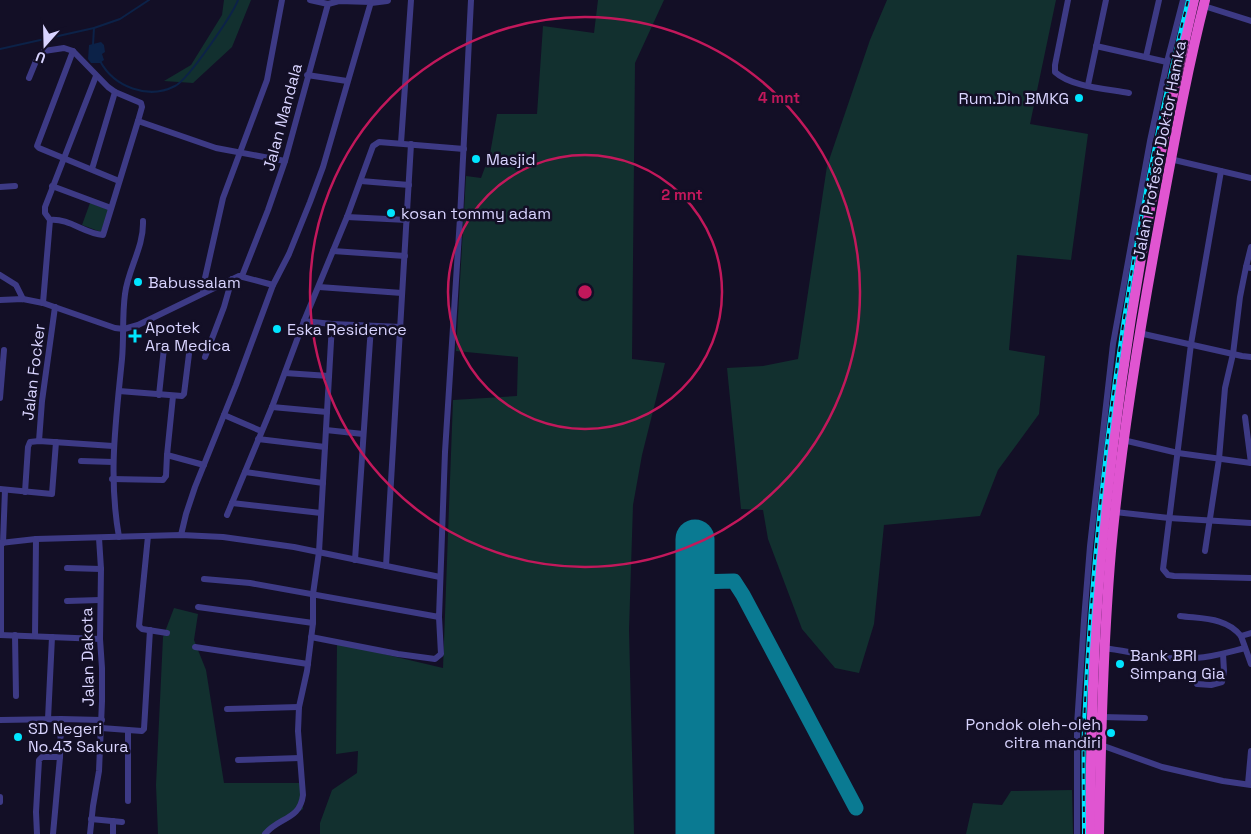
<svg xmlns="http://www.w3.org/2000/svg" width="1251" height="834" font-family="'Space Grotesk',sans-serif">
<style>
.green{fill:#12302f}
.water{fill:#0c2248}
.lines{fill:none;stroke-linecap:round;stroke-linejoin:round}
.stream{stroke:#0c2248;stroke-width:2}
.taxiway{stroke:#0a7a92;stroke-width:15}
.runway{stroke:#0a7a92;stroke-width:39}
.minor{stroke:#3d3a85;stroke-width:6}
.tertiary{stroke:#3d3a85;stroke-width:8}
.trunk{stroke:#e055d1;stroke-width:10}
.rail-casing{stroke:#00e5ff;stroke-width:4}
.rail{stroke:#130f26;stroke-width:2;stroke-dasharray:5.5;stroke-linecap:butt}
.ring{fill:none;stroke:#c2185b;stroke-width:2.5}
.poi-dot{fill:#00e5ff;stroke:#130f26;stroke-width:2}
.labels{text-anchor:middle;stroke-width:5;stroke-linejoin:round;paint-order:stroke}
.poi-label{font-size:16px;fill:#d9d4ff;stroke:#130f26;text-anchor:start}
.street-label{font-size:16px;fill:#d9d4ff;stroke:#130f26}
.centre{fill:#c2185b;stroke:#130f26;stroke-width:2.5}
.ring-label{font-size:15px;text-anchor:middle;font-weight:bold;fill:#c2185b;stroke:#130f26;stroke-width:5;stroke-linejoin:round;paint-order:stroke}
</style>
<rect width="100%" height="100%" fill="#130f26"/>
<g class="green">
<path d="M 224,0 L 251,0 L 232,47 L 193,83 L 164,81 L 191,65 L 222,15 Z"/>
<path d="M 598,0 L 664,0 L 635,63 L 632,359 L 665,363 L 642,455 L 633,505 L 629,630 L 634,834 L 320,834 L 320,823 L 332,790 L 357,773 L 358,751 L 336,754 L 337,643 L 443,668 L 453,400 L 517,396 L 518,357 L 456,351 L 466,176 L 481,178 L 490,154 L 497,114 L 537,114 L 543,26 L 594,33 Z"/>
<path d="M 887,0 L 1056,0 L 1030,124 L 1088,134 L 1071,260 L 1017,255 L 1009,350 L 1045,356 L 1039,414 L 998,470 L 980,516 L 884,525 L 874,624 L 859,673 L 835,668 L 802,629 L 768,539 L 763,510 L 741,509 L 727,368 L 763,366 L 798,359 L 827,166 L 870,40 Z"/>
<path d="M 90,203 L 109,210 L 101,232 L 82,225 Z"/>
<path d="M 174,608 L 198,614 L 194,640 L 206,670 L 224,783 L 302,783 L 303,809 L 270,831 L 268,834 L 158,834 L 156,785 L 163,637 Z"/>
<path d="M 1072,790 L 1073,834 L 966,834 L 973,803 L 1002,805 L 1011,791 Z"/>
</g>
<path class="water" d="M 101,42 L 104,45 L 105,52 L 102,54 L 104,60 L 100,63 L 91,63 L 88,59 L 89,45 Z"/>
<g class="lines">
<g class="stream">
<path d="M 93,45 L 94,28"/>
<path d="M 0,49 L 94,28 L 120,19 L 149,0"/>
<path d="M 100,61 C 114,87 148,100 175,86 C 188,80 233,14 238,0"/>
</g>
<path class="taxiway" d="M 695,582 L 734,581 L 743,595 L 856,808"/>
<path class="runway" d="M 695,834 L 695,539"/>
<g class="minor">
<path d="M 310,0 L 328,4"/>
<path d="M 1068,0 L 1055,65 L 1055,72 C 1071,87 1108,89 1129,93"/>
<path d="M 1204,6 L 1251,21"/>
<path d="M 1096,46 L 1167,62"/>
<path d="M 73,51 L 37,146 L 39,148 L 119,181"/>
<path d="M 1146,57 L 1159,0"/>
<path d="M 307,75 L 347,81"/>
<path d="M 29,78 L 36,61 L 44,51 L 64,48 L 73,51 L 108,87 L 115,92 L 141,103 L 142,107 L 138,121 L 216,148 L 285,161"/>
<path d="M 1088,85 L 1106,0"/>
<path d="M 401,143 L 411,0"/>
<path d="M 1170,159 L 1251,178"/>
<path d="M 92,169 L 115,92"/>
<path d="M 1221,171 L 1191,344 L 1163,569 L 1168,575 L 1174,576 L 1251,578"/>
<path d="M 361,181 L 409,185"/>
<path d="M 52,186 L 111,208"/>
<path d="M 0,187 L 15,186"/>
<path d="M 347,217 L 407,220"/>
<path d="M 50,220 C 69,218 85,234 103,235 L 138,121"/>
<path d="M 1251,247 L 1246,267 L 1251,268"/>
<path d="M 333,251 L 405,256"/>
<path d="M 0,275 L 16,285 L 23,299"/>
<path d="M 319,287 L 402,293"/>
<path d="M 203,293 L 205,278 L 223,198 L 267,80 L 282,0"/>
<path d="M 0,300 L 23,299 L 43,303 L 115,328 L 124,329 L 138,325 L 239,276 L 273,285"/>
<path d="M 43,303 L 50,220 L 45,213 L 45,207 L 96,76"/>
<path d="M 332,324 L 401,327"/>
<path d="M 1139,333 L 1242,356 L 1251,357"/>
<path d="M 205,357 L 224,307 L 232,279"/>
<path d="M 285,373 L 329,376"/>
<path d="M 119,391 L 182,396 L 184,394 L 189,354"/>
<path d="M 159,395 L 164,348"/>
<path d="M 173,396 L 167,455 L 204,465"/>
<path d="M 0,398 L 4,350"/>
<path d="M 272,407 L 327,412"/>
<path d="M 224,415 L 261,431"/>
<path d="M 1245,417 L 1251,463"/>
<path d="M 326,430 L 363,434"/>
<path d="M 258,439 L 325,447"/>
<path d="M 1123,440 L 1178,453 L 1251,463"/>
<path d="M 39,441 L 42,401 L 55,307"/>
<path d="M 81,461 L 113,462"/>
<path d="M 245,472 L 323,483"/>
<path d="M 112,479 L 163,480 L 166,476 L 167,455"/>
<path d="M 0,489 L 52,494 L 56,442"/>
<path d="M 25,492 L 28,447 L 30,442 L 39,441 L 113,446"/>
<path d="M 232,503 L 321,513"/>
<path d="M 1115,512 L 1169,518 L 1251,523"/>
<path d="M 227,515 L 272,407 L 304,321 L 347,217 L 373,146 L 379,142 L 464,149"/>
<path d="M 181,535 L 186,514 L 195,487 L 236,385 L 273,285 L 289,254 L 310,202 L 323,167 L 371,2 L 339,1 L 328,4 L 285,161 L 268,210 L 242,276"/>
<path d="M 148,536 L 139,626 L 142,629 L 167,633"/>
<path d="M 119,537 C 108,475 116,420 122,359 C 124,338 122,316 125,294 C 128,269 144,247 143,221"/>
<path d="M 0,543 L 36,539 L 181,535 L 223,537 L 294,547 L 440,577"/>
<path d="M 3,543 L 5,490"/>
<path d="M 1205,551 L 1219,459 L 1225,388 L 1233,354 L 1240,297 L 1246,267"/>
<path d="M 355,560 L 371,326"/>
<path d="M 386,566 L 411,144"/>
<path d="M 67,568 L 101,569"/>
<path d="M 204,579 L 250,583 L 439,617 L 445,452 L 460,218 L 471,0"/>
<path d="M 67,601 L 100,600"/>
<path d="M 198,607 L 313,623"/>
<path d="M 1180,616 C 1202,619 1226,617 1241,636"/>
<path d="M 1251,633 L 1241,636 L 1251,664"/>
<path d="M 0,635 L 100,639"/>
<path d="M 1,635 L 1,543"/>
<path d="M 15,635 L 16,696"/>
<path d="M 35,636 L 36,539"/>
<path d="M 311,637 L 398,654 L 435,659 L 441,654 L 439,617"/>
<path d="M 195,647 L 308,664"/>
<path d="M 1104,648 C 1134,652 1166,661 1196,658 C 1213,657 1229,652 1245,648"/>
<path d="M 1197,684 L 1211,685 L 1222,682 L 1224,671 L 1223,654"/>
<path d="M 227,709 L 299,707"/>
<path d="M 1101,717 L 1145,718"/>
<path d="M 48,719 L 52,637"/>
<path d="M 0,720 L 61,719 L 102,720"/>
<path d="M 101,728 L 142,731 L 144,729 L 150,630"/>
<path d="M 1101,745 L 1162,767 L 1223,781 L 1251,785"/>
<path d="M 238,760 L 300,758"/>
<path d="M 1248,784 L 1251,751"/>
<path d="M 0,797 L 0,802"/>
<path d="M 128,801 L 128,730"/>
<path d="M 91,819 L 122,822"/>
<path d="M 37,834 L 36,812 L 39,760 L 42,757 L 60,757"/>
<path d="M 53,834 L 60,757 L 61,719"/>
<path d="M 90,834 L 93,806 L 99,771 L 102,701 L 102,668 L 100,639 L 101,569 L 99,538"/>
<path d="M 113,834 L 113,821"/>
<path d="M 265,834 C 279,817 300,820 303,795 L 298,731 L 299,707 L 307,671 L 313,623 L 313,594 L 319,552 L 332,324 L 304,321"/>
<path d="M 1077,834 L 1077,725 L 1084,620 L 1090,546 L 1113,344 L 1150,141 L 1167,62 L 1183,0"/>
</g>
<path class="tertiary" d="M 371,0 L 371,2 L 387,0"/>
<g class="trunk">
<path d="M 1090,834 C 1091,754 1092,673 1098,593 C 1114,393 1148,195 1194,0"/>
<path d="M 1099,834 C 1101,739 1103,645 1111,551 C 1121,441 1139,332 1159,224 C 1173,149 1186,74 1205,0"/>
</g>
<defs>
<path id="rail" d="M 1084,834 C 1084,797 1083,760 1084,724 C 1095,480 1129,237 1188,0"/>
</defs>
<use href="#rail" class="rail-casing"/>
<use href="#rail" class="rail"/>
</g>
<g class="ring">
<circle cx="585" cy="292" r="137"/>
<circle cx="585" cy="292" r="275"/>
</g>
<g class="poi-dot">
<circle cx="1079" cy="98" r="5"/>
<circle cx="476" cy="159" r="5"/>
<circle cx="391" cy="213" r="5"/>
<circle cx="138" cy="282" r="5"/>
<circle cx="277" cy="329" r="5"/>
<path d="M132.5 328.5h5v5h5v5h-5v5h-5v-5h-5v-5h5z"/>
<circle cx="1120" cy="664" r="5"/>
<circle cx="1111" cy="733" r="5"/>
<circle cx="18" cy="737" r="5"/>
</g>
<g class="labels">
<g class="poi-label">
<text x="1069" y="104" text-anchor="end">Rum.Din BMKG</text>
<text x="486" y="165">Masjid</text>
<text x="401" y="219">kosan tommy adam</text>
<text x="148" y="288">Babussalam</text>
<text x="145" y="333">Apotek<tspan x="145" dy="18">Ara Medica</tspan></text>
<text x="287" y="335">Eska Residence</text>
<text x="1130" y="661">Bank BRI<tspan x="1130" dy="18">Simpang Gia</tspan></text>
<text x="1101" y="730" text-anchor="end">Pondok oleh-oleh<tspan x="1101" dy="18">citra mandiri</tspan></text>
<text x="28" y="734">SD Negeri<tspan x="28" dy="18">No.43 Sakura</tspan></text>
</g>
<g class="street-label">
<text transform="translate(282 117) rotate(-75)" y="6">Jalan Mandala</text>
<text transform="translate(1159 150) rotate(-79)" y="6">Jalan Profesor Doktor Hamka</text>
<text transform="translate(33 372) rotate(-83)" y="6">Jalan Focker</text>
<text transform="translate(87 657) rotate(-91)" y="6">Jalan Dakota</text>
</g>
</g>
<circle cx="585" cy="292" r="8" class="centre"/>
<g class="ring-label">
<text x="779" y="103">4 mnt</text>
<text x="682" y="200">2 mnt</text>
</g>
<g transform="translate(45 45) rotate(200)" stroke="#130f26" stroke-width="4" paint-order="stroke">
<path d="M0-4L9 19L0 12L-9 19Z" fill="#d9d4ff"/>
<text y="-8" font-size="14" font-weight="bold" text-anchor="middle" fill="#d9d4ff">U</text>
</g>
</svg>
